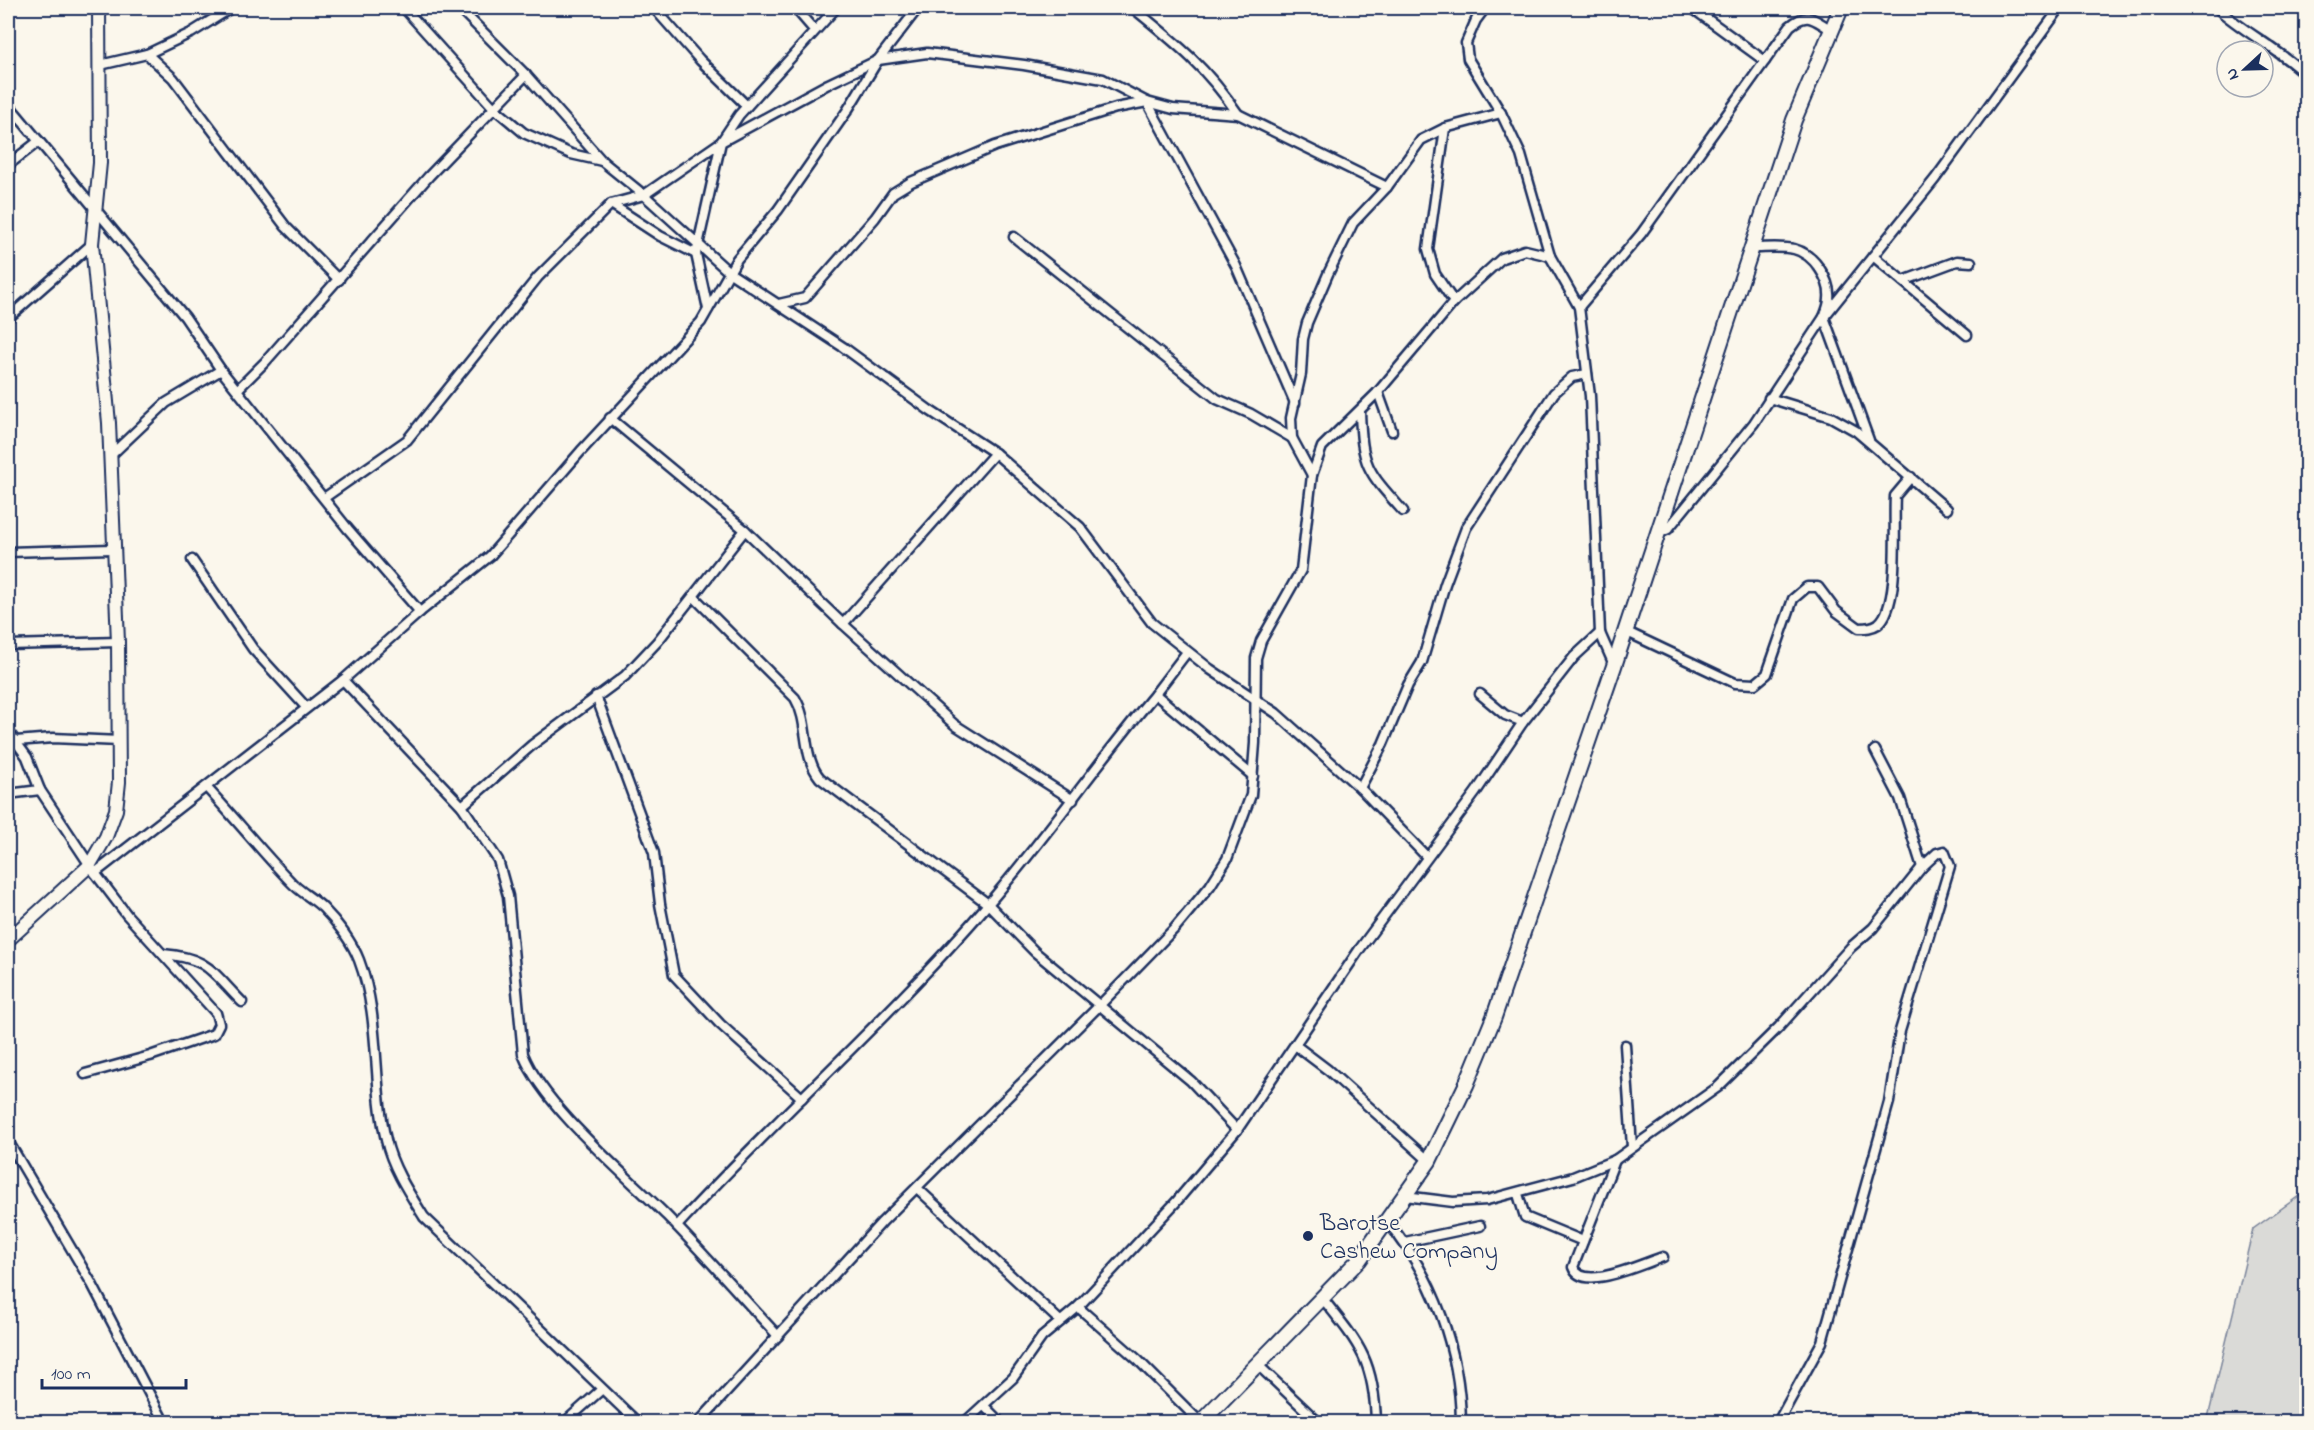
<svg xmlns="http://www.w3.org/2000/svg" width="2314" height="1430" font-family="'Indie Flower',sans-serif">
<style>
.green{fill:#dadad7;stroke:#7a849a;stroke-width:1.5}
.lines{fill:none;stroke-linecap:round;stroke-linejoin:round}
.street-casing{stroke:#1b2f5e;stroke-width:13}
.secondary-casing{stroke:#1b2f5e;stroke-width:16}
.primary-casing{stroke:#1b2f5e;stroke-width:18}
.street{stroke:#fbf7ec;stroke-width:8}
.secondary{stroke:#fbf7ec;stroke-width:12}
.primary{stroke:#fbf7ec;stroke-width:14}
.poi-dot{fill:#1b2f5e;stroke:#fbf7ec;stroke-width:2}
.labels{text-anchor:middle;stroke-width:4.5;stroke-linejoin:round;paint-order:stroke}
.poi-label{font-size:24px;fill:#1b2f5e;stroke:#fbf7ec;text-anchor:start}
</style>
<rect width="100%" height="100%" fill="#fbf7ec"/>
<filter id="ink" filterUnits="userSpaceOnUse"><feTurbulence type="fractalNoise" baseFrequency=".0167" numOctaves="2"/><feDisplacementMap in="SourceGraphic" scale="12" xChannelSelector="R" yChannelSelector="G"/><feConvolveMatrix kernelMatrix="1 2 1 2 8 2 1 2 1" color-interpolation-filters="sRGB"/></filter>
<g filter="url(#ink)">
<path class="green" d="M 2306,1191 L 2306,1422 L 2207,1422 L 2253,1229 Z"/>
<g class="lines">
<defs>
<g id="street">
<path d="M 404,8 L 494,108 L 524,133 L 571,154 L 602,161"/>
<path d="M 459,8 L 526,75 L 602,161 L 644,195 L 730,273 L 843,347 L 929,410 L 995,453 L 1080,527 L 1152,623 L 1210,669 L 1276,713 L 1360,788 L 1426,856"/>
<path d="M 654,8 L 700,60 L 747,106"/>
<path d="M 795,8 L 814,30"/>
<path d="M 1133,8 C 1176,43 1206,67 1238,114"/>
<path d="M 1485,8 L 1476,20 L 1466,43 L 1468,59 L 1501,113 L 1521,155 L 1550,256 L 1579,307 L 1590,396 L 1600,633 L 1614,665"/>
<path d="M 1692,8 L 1765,61"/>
<path d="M 2217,8 C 2245,33 2279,49 2306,75"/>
<path d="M 147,54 L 173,78 L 286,227 L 339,280"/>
<path d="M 100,65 L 147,54 L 191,33 L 231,8"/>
<path d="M 8,104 L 185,317 L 221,370 L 348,529 L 420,612"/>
<path d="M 1445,128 L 1428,249 L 1435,274 L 1454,302"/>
<path d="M 8,165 L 39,141"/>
<path d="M 611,204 L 660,236 L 696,254"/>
<path d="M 1014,237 L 1217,399 L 1251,414 L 1292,438"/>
<path d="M 1752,248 C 1766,248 1781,246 1794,249 C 1814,254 1831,280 1829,299 C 1829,305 1826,312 1824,317 L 1869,440"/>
<path d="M 1873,256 L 1967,335"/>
<path d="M 1903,281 L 1957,261 L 1971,262"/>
<path d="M 779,304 L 805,298 L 875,218 L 893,193 L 911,182 L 995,146 L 1116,108 L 1147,102 L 1173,109 L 1238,114 L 1387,187"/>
<path d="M 1579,307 L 1641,234 L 1790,26 C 1808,11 1813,19 1830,29"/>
<path d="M 708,309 L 696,254 L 721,142 L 828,84 L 878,60 L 927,53 L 1024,65 L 1103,79 L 1147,102 L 1236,266 L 1295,403"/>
<path d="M 8,318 L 92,244"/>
<path d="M 238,389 L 265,362 L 429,176 L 526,75"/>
<path d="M 1378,392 L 1392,431"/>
<path d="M 1769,398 L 1831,417 L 1856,431 L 1947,509"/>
<path d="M 1360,412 C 1362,466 1367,471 1403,511"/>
<path d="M 610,418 L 745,530 L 843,624 L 955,725 L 1073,800"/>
<path d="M 110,456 L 166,403 L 221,370"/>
<path d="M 1312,475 L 1292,438 L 1291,418 L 1301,374 L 1303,339 L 1307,323 L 1328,274 L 1353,223 L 1387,187 L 1421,140 L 1445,128 L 1501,113"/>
<path d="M 324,498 L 407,440 L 538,277 L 611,204 L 644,195 L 721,142 L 739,115 L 836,8"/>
<path d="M 1657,534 L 1668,529 L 1754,423 L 1824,317 L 1935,179 L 2060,8"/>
<path d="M 8,552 L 112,549"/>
<path d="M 192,560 L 253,649 L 306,707"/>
<path d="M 694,597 L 795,698 C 810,723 801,755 820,778 L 988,904 L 1035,952 L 1191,1081 L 1237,1130"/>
<path d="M 843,624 L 995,453"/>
<path d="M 1625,631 L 1735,683 L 1755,684 L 1767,674 L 1793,599 L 1807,587 L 1818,587 L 1836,611 L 1859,628 C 1866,628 1872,628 1878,624 C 1901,607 1893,524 1895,496 L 1911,477"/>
<path d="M 8,645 L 118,642"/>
<path d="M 343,680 L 462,806 L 498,860 L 508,896 L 523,1054 C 544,1107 625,1174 667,1216 C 705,1255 741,1296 778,1336"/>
<path d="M 1155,694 L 1187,652"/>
<path d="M 1480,694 L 1505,715 L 1523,722"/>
<path d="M 596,696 L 654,853 L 660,904 L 674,975 L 720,1024 L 802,1098"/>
<path d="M 8,731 L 27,757 L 40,790 L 95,873 L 343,680 L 420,612 L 490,556 L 581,451 L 701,322 L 737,259 L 778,210 L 847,111 L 878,60 L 918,8"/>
<path d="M 16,741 L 53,738 L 119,741"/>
<path d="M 1875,750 L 1900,798 L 1922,867"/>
<path d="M 206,787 C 235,818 262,852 291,882 C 300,892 313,898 323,908 C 337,922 352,942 359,960 C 381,1018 372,1081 386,1140 C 392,1167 409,1193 424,1217 L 637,1422"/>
<path d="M 1360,788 L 1383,744 L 1408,685 L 1422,662 L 1445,584 L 1466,528 L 1554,393 L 1572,377 L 1587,374"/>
<path d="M 8,794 L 40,790"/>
<path d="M 462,806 L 532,745 L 625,676 L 657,642 L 745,530"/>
<path d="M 163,954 C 209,958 211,971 242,1002"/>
<path d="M 1295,1045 L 1328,1070 L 1429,1161"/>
<path d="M 1625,1045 L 1632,1147"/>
<path d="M 85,1074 L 150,1056 L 214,1034 L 219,1024 L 216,1013 L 127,915 L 95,873"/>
<path d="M 8,1141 L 92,1284 L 164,1422"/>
<path d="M 1615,1160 L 1573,1267 C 1582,1293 1643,1263 1663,1257"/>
<path d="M 917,1188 L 1060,1321"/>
<path d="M 1518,1194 L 1525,1217 L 1583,1241"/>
<path d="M 1405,1196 L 1453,1202 L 1487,1200 L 1573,1177 L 1615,1160 L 1718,1087 L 1779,1027 L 1851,947 L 1873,928 L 1922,867 L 1937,853 L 1944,851 L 1950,866 L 1900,1031 L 1889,1102 L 1822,1342 L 1778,1422"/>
<path d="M 1387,1221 C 1434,1277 1460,1350 1461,1422"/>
<path d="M 677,1226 C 778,1116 891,1017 989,903 C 1047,836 1098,762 1155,694 L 1253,776"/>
<path d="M 1405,1242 L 1480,1226"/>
<path d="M 1323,1299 C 1360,1345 1374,1361 1376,1422"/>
<path d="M 1078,1307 L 1138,1360 L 1200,1422"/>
<path d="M 1258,1365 L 1318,1422"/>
<path d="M 985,1407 L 1000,1422"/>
<path d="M 565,1422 L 601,1390"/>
<path d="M 699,1422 L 882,1222 L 1100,1005 L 1175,928 L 1210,886 L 1227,859 L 1251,795 L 1255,743 L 1256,658 L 1261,641 L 1301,570 L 1312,475 L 1322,447 L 1378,392 L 1454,302 L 1502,258 L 1525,250 L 1550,256"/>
<path d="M 965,1422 L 1013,1378 L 1042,1337 L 1078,1307 L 1176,1202 L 1237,1130 L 1359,950 L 1476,792 L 1523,722 L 1574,657 L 1600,633"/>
</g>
<path id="secondary" d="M 8,940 L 89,866 L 106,837 L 116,810 L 119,782 L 118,642 L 109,423 L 92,244 L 100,163 L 99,8"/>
<path id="primary" d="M 1201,1422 L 1359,1260 L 1429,1161 L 1466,1085 L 1494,1017 L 1614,666 L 1794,120 L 1841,8"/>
</defs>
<use href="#street" class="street-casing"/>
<use href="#secondary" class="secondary-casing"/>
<use href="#primary" class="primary-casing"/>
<use href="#street" class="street"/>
<use href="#secondary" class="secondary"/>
<use href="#primary" class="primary"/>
</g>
</g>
<circle class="poi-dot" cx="1308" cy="1236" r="6"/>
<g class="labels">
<g class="poi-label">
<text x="1320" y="1230">Barotse<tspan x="1320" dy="28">Cashew Company</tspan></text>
</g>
</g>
<rect width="2314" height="1430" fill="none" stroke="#fbf7ec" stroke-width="30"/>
<rect x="15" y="15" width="2284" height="1400" fill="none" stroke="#1b2f5e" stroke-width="2" filter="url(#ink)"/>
<g transform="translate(2245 69) rotate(248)"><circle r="28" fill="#fbf7ec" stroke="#a1a7b3" stroke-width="1.5"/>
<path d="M0-4.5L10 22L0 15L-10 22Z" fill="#1b2f5e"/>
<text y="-9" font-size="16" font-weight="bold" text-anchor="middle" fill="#1b2f5e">N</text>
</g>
<path d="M42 1379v9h144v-9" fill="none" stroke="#1b2f5e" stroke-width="3"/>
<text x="51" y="1379" font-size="18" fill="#1b2f5e" stroke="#fbf7ec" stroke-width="4.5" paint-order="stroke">100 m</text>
</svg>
